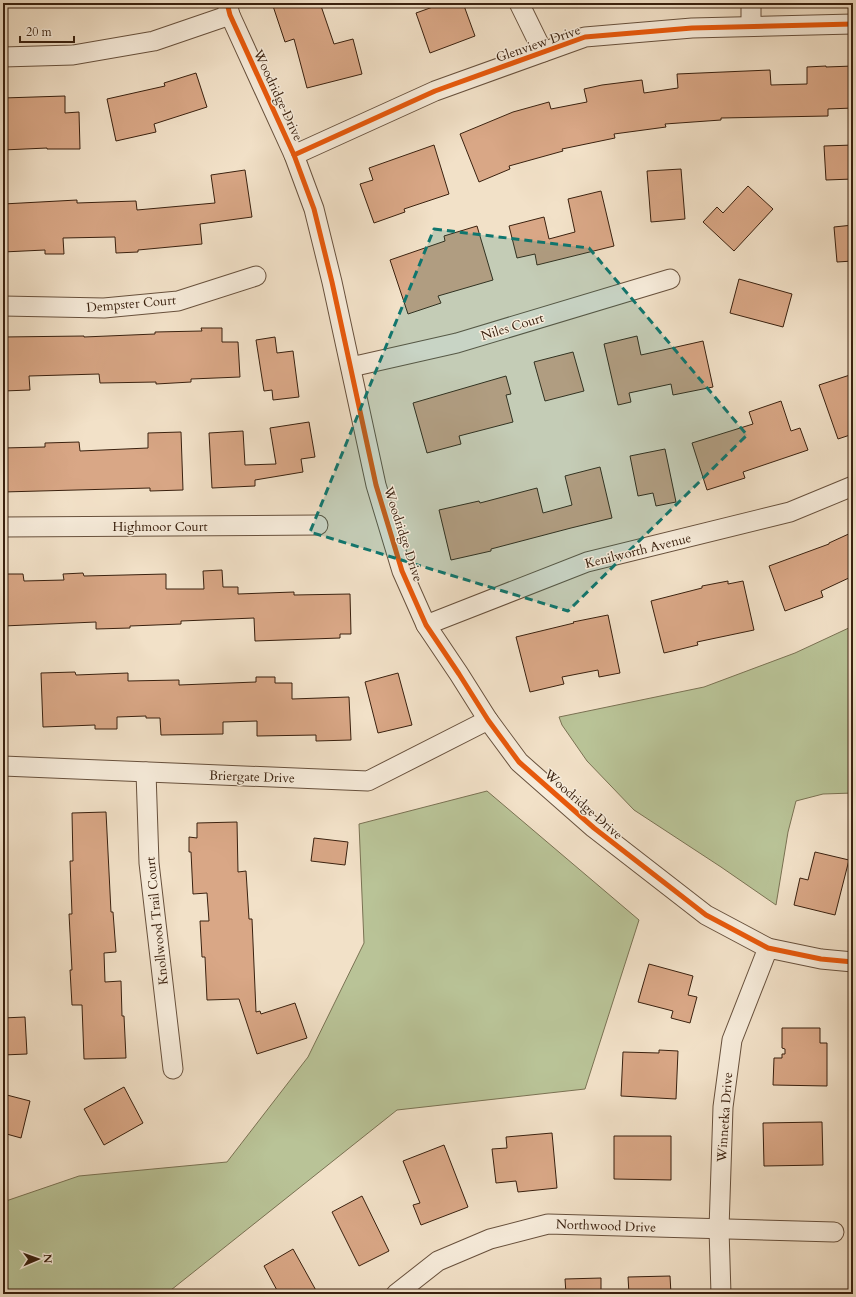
<svg xmlns="http://www.w3.org/2000/svg" width="856" height="1297" font-family="Cardo,serif">
<style>
.green{fill:#b9c397;stroke:#7a7253}
.building{fill:#d9a786;stroke:#3a210f}
.lines{fill:none;stroke-linecap:round;stroke-linejoin:round}
.street-casing{stroke:#68513d;stroke-width:21}
.street{stroke:#f7ecdb;stroke-width:19}
.cycleway-casing{stroke:#f7ecdb;stroke-width:8}
.cycleway{stroke:#e8590c;stroke-width:5}
.marked{fill:#0f766e;fill-opacity:0.2;stroke:#0f766e;stroke-width:3;stroke-dasharray:8 5;stroke-linejoin:round}
.labels{text-anchor:middle;stroke-width:3;stroke-linejoin:round;paint-order:stroke}
.street-label{font-size:13px;fill:#3a210f;stroke:#f7ecdb}
</style>
<rect width="100%" height="100%" fill="#f2e1c8"/>
<filter id="stains"><feTurbulence type="fractalNoise" baseFrequency=".005" numOctaves="4"/><feColorMatrix values="0 0 0 0 .2 0 0 0 0 .09 0 0 0 0 .02 0 0 0 .5 -.17"/></filter>
<radialGradient id="worn" r=".72"><stop offset=".6" stop-color="#630" stop-opacity="0"/><stop offset="1" stop-color="#630" stop-opacity=".3"/></radialGradient>
<g class="green">
<path d="M 853,626 L 853,793 L 823,794 L 796,801 L 788,832 L 776,905 L 721,867 L 634,810 L 587,761 L 562,725 L 559,717 L 704,687 L 795,653 Z"/>
<path d="M 487,791 L 639,920 L 585,1089 L 397,1110 L 171,1290 L 168,1294 L 3,1294 L 3,1202 L 79,1176 L 227,1162 L 308,1057 L 364,943 L 359,824 Z"/>
</g>
<g class="building">
<path d="M 272,3 L 320,3 L 334,44 L 353,39 L 362,74 L 307,88 L 294,39 L 285,42 Z"/>
<path d="M 444,3 L 463,3 L 475,36 L 430,53 L 416,13 Z"/>
<path d="M 826,66 L 826,67 L 853,66 L 853,108 L 828,109 L 828,116 L 721,118 L 721,120 L 665,124 L 666,127 L 614,134 L 615,138 L 562,149 L 563,151 L 509,166 L 510,169 L 479,182 L 460,134 L 513,112 L 549,102 L 551,109 L 587,102 L 584,89 L 602,85 L 642,80 L 644,93 L 678,88 L 677,74 L 770,70 L 771,85 L 807,84 L 807,67 Z"/>
<path d="M 196,73 L 207,107 L 154,124 L 156,132 L 116,141 L 107,99 L 165,86 L 164,83 Z"/>
<path d="M 65,96 L 65,113 L 79,112 L 80,149 L 47,149 L 47,148 L 3,150 L 3,98 Z"/>
<path d="M 434,145 L 449,194 L 404,209 L 405,212 L 374,223 L 360,184 L 373,180 L 369,168 Z"/>
<path d="M 853,145 L 853,179 L 826,180 L 824,146 Z"/>
<path d="M 681,169 L 685,219 L 651,222 L 647,171 Z"/>
<path d="M 245,170 L 252,217 L 200,224 L 202,244 L 138,250 L 138,252 L 116,253 L 115,237 L 63,238 L 64,254 L 45,254 L 45,250 L 3,252 L 3,204 L 77,200 L 77,203 L 136,201 L 137,210 L 215,203 L 211,175 Z"/>
<path d="M 748,186 L 773,209 L 734,251 L 703,222 L 717,207 L 723,213 Z"/>
<path d="M 601,191 L 614,246 L 537,265 L 535,254 L 517,258 L 509,226 L 544,217 L 549,239 L 575,232 L 568,199 Z"/>
<path d="M 853,225 L 853,261 L 837,262 L 834,227 Z"/>
<path d="M 477,226 L 493,280 L 438,296 L 441,303 L 408,314 L 390,260 L 445,241 L 444,236 Z"/>
<path d="M 739,279 L 792,294 L 783,327 L 730,313 Z"/>
<path d="M 201,328 L 222,328 L 222,342 L 238,342 L 240,377 L 191,379 L 191,382 L 156,384 L 156,382 L 100,383 L 99,374 L 29,376 L 30,390 L 3,391 L 3,337 L 84,336 L 84,337 L 155,334 L 155,332 L 202,331 Z"/>
<path d="M 637,336 L 641,355 L 703,341 L 713,387 L 673,395 L 671,384 L 629,393 L 631,402 L 618,405 L 604,344 Z"/>
<path d="M 275,337 L 277,353 L 293,351 L 299,397 L 273,400 L 272,390 L 264,391 L 256,340 Z"/>
<path d="M 573,352 L 584,391 L 545,401 L 534,362 Z"/>
<path d="M 853,374 L 853,434 L 838,439 L 819,385 Z"/>
<path d="M 506,376 L 511,394 L 506,395 L 513,422 L 459,436 L 461,444 L 427,453 L 413,403 Z"/>
<path d="M 781,401 L 791,431 L 800,428 L 808,450 L 743,472 L 745,478 L 707,490 L 692,443 L 753,424 L 749,412 Z"/>
<path d="M 309,422 L 315,457 L 301,459 L 303,472 L 255,480 L 255,486 L 212,488 L 209,433 L 243,431 L 245,465 L 276,464 L 270,428 Z"/>
<path d="M 181,432 L 183,490 L 150,491 L 150,488 L 3,492 L 3,448 L 45,447 L 45,443 L 79,442 L 80,451 L 148,448 L 148,433 Z"/>
<path d="M 665,449 L 676,502 L 656,506 L 653,493 L 638,496 L 630,456 Z"/>
<path d="M 600,467 L 612,518 L 571,528 L 491,549 L 491,551 L 451,560 L 439,510 L 479,501 L 480,503 L 537,488 L 543,513 L 572,505 L 565,476 Z"/>
<path d="M 853,532 L 853,576 L 821,591 L 823,597 L 785,611 L 769,566 L 829,544 L 829,543 Z"/>
<path d="M 222,570 L 223,587 L 238,587 L 238,594 L 294,592 L 294,595 L 350,594 L 351,634 L 340,634 L 340,638 L 255,641 L 254,618 L 181,621 L 181,624 L 130,626 L 130,628 L 96,629 L 96,622 L 3,626 L 3,574 L 23,574 L 24,581 L 64,580 L 63,574 L 83,573 L 84,576 L 166,574 L 166,589 L 204,589 L 203,571 Z"/>
<path d="M 728,581 L 728,584 L 743,581 L 754,630 L 697,642 L 698,645 L 664,653 L 651,601 L 702,588 L 702,586 Z"/>
<path d="M 608,615 L 620,673 L 599,677 L 598,670 L 562,677 L 564,684 L 530,692 L 516,637 L 574,623 L 573,622 Z"/>
<path d="M 75,672 L 76,675 L 128,673 L 128,681 L 179,680 L 179,685 L 256,682 L 256,677 L 275,677 L 275,683 L 292,683 L 292,699 L 349,697 L 351,740 L 316,741 L 316,735 L 257,736 L 257,721 L 223,722 L 223,734 L 161,735 L 160,718 L 146,718 L 146,716 L 117,717 L 117,729 L 95,729 L 95,725 L 43,727 L 41,673 Z"/>
<path d="M 398,673 L 412,725 L 378,733 L 365,682 Z"/>
<path d="M 106,812 L 111,912 L 113,912 L 116,952 L 104,953 L 105,982 L 121,981 L 122,1016 L 124,1016 L 126,1058 L 84,1059 L 82,1005 L 72,1005 L 70,970 L 72,970 L 69,914 L 72,914 L 70,861 L 73,861 L 72,813 Z"/>
<path d="M 237,822 L 238,872 L 246,871 L 249,919 L 252,919 L 256,1012 L 260,1011 L 261,1014 L 295,1003 L 307,1038 L 257,1054 L 239,999 L 207,1000 L 205,957 L 202,957 L 200,921 L 209,921 L 207,893 L 193,894 L 191,852 L 189,852 L 189,837 L 197,838 L 197,823 Z"/>
<path d="M 314,838 L 348,842 L 345,865 L 311,861 Z"/>
<path d="M 815,852 L 849,860 L 835,915 L 794,905 L 800,878 L 808,880 Z"/>
<path d="M 649,964 L 693,976 L 688,995 L 697,997 L 690,1023 L 671,1018 L 673,1011 L 638,1002 Z"/>
<path d="M 25,1017 L 27,1054 L 3,1055 L 3,1018 Z"/>
<path d="M 782,1028 L 820,1028 L 820,1043 L 827,1043 L 827,1086 L 773,1085 L 774,1058 L 782,1058 L 782,1054 L 785,1054 L 785,1049 L 782,1048 Z"/>
<path d="M 659,1050 L 678,1051 L 676,1099 L 621,1096 L 623,1052 L 659,1053 Z"/>
<path d="M 124,1087 L 143,1123 L 104,1145 L 84,1109 Z"/>
<path d="M 3,1094 L 30,1101 L 21,1138 L 3,1133 Z"/>
<path d="M 822,1122 L 823,1165 L 764,1166 L 763,1123 Z"/>
<path d="M 552,1133 L 557,1188 L 518,1192 L 516,1181 L 496,1183 L 492,1149 L 507,1148 L 506,1137 Z"/>
<path d="M 614,1136 L 671,1136 L 671,1180 L 614,1179 Z"/>
<path d="M 444,1145 L 468,1207 L 421,1225 L 413,1205 L 420,1203 L 403,1161 Z"/>
<path d="M 362,1196 L 389,1251 L 359,1266 L 332,1212 Z"/>
<path d="M 293,1249 L 318,1294 L 279,1294 L 264,1266 Z"/>
<path d="M 670,1276 L 671,1294 L 629,1294 L 628,1277 Z"/>
<path d="M 601,1278 L 601,1294 L 566,1294 L 565,1279 Z"/>
</g>
<g class="lines">
<defs>
<g id="street">
<path d="M 227,3 L 230,15 L 294,155 L 314,209 L 332,282 L 376,485 L 402,571 L 426,625 L 459,674 L 488,720 L 519,762 L 594,828 L 706,915 L 768,948 L 821,959 L 853,962"/>
<path d="M 519,3 L 543,52"/>
<path d="M 751,26 L 751,3"/>
<path d="M 3,57 L 73,55 L 154,41 L 230,15"/>
<path d="M 294,155 L 435,91 L 585,37 L 692,28 L 853,24"/>
<path d="M 3,306 L 104,308 L 178,301 L 256,276"/>
<path d="M 351,367 L 457,343 L 670,279"/>
<path d="M 3,527 L 318,525"/>
<path d="M 426,625 L 587,562 L 790,512 L 853,486"/>
<path d="M 3,766 L 368,781 L 488,720"/>
<path d="M 146,772 L 149,863 L 173,1069"/>
<path d="M 396,1294 L 438,1261 L 490,1239 L 548,1224 L 834,1232"/>
<path d="M 721,1294 L 719,1229 L 723,1107 L 732,1040 L 768,948"/>
</g>
</defs>
<use href="#street" class="street-casing"/>
<use href="#street" class="street"/>
<defs>
<g id="cycleway">
<path d="M 227,3 L 230,15 L 294,155 L 314,209 L 332,282 L 376,485 L 402,571 L 426,625 L 459,674 L 488,720 L 519,762 L 594,828 L 706,915 L 768,948 L 821,959 L 853,962"/>
<path d="M 294,155 L 435,91 L 585,37 L 692,28 L 853,24"/>
</g>
</defs>
<use href="#cycleway" class="cycleway-casing"/>
<use href="#cycleway" class="cycleway"/>
</g>
<path class="marked" d="M 434,229 L 589,248 L 747,435 L 568,611 L 310,532 Z"/>
<g class="labels">
<g class="street-label">
<text transform="translate(538 43) rotate(-19)" y="5">Glenview Drive</text>
<text transform="translate(279 95) rotate(65)" y="5">Woodridge Drive</text>
<text transform="translate(131 303) rotate(-5)" y="5">Dempster Court</text>
<text transform="translate(512 326) rotate(-17)" y="5">Niles Court</text>
<text x="160" y="531">Highmoor Court</text>
<text transform="translate(404 534) rotate(72)" y="5">Woodridge Drive</text>
<text transform="translate(638 550) rotate(-14)" y="5">Kenilworth Avenue</text>
<text transform="translate(252 776) rotate(2)" y="5">Briergate Drive</text>
<text transform="translate(584 804) rotate(41)" y="5">Woodridge Drive</text>
<text transform="translate(156 921) rotate(-96)" y="5">Knollwood Trail Court</text>
<text transform="translate(724 1117) rotate(-86)" y="5">Winnetka Drive</text>
<text transform="translate(606 1225) rotate(2)" y="5">Northwood Drive</text>
</g>
</g>
<rect width="856" height="1297" fill="none" stroke="#f2e1c8" stroke-width="16"/>
<rect x="4" y="4" width="848" height="1289" fill="none" stroke="#3a210f" stroke-width="2"/>
<rect x="8" y="8" width="840" height="1281" fill="none" stroke="#3a210f"/>
<g transform="translate(38 1259) rotate(88)" stroke="#f7ecdb" stroke-width="3" paint-order="stroke">
<path d="M0-3L7 15L0 10L-7 15Z" fill="#3a210f"/>
<text y="-6" font-size="11" font-weight="bold" text-anchor="middle" fill="#3a210f">N</text>
</g>
<path d="M20 36v6h54v-6" fill="none" stroke="#3a210f" stroke-width="2"/>
<text x="26" y="36" font-size="12" fill="#3a210f" stroke="#f7ecdb" stroke-width="3" paint-order="stroke">20 m</text>
<rect width="100%" height="100%" filter="url(#stains)"/>
<rect width="100%" height="100%" fill="url(#worn)"/>
</svg>
